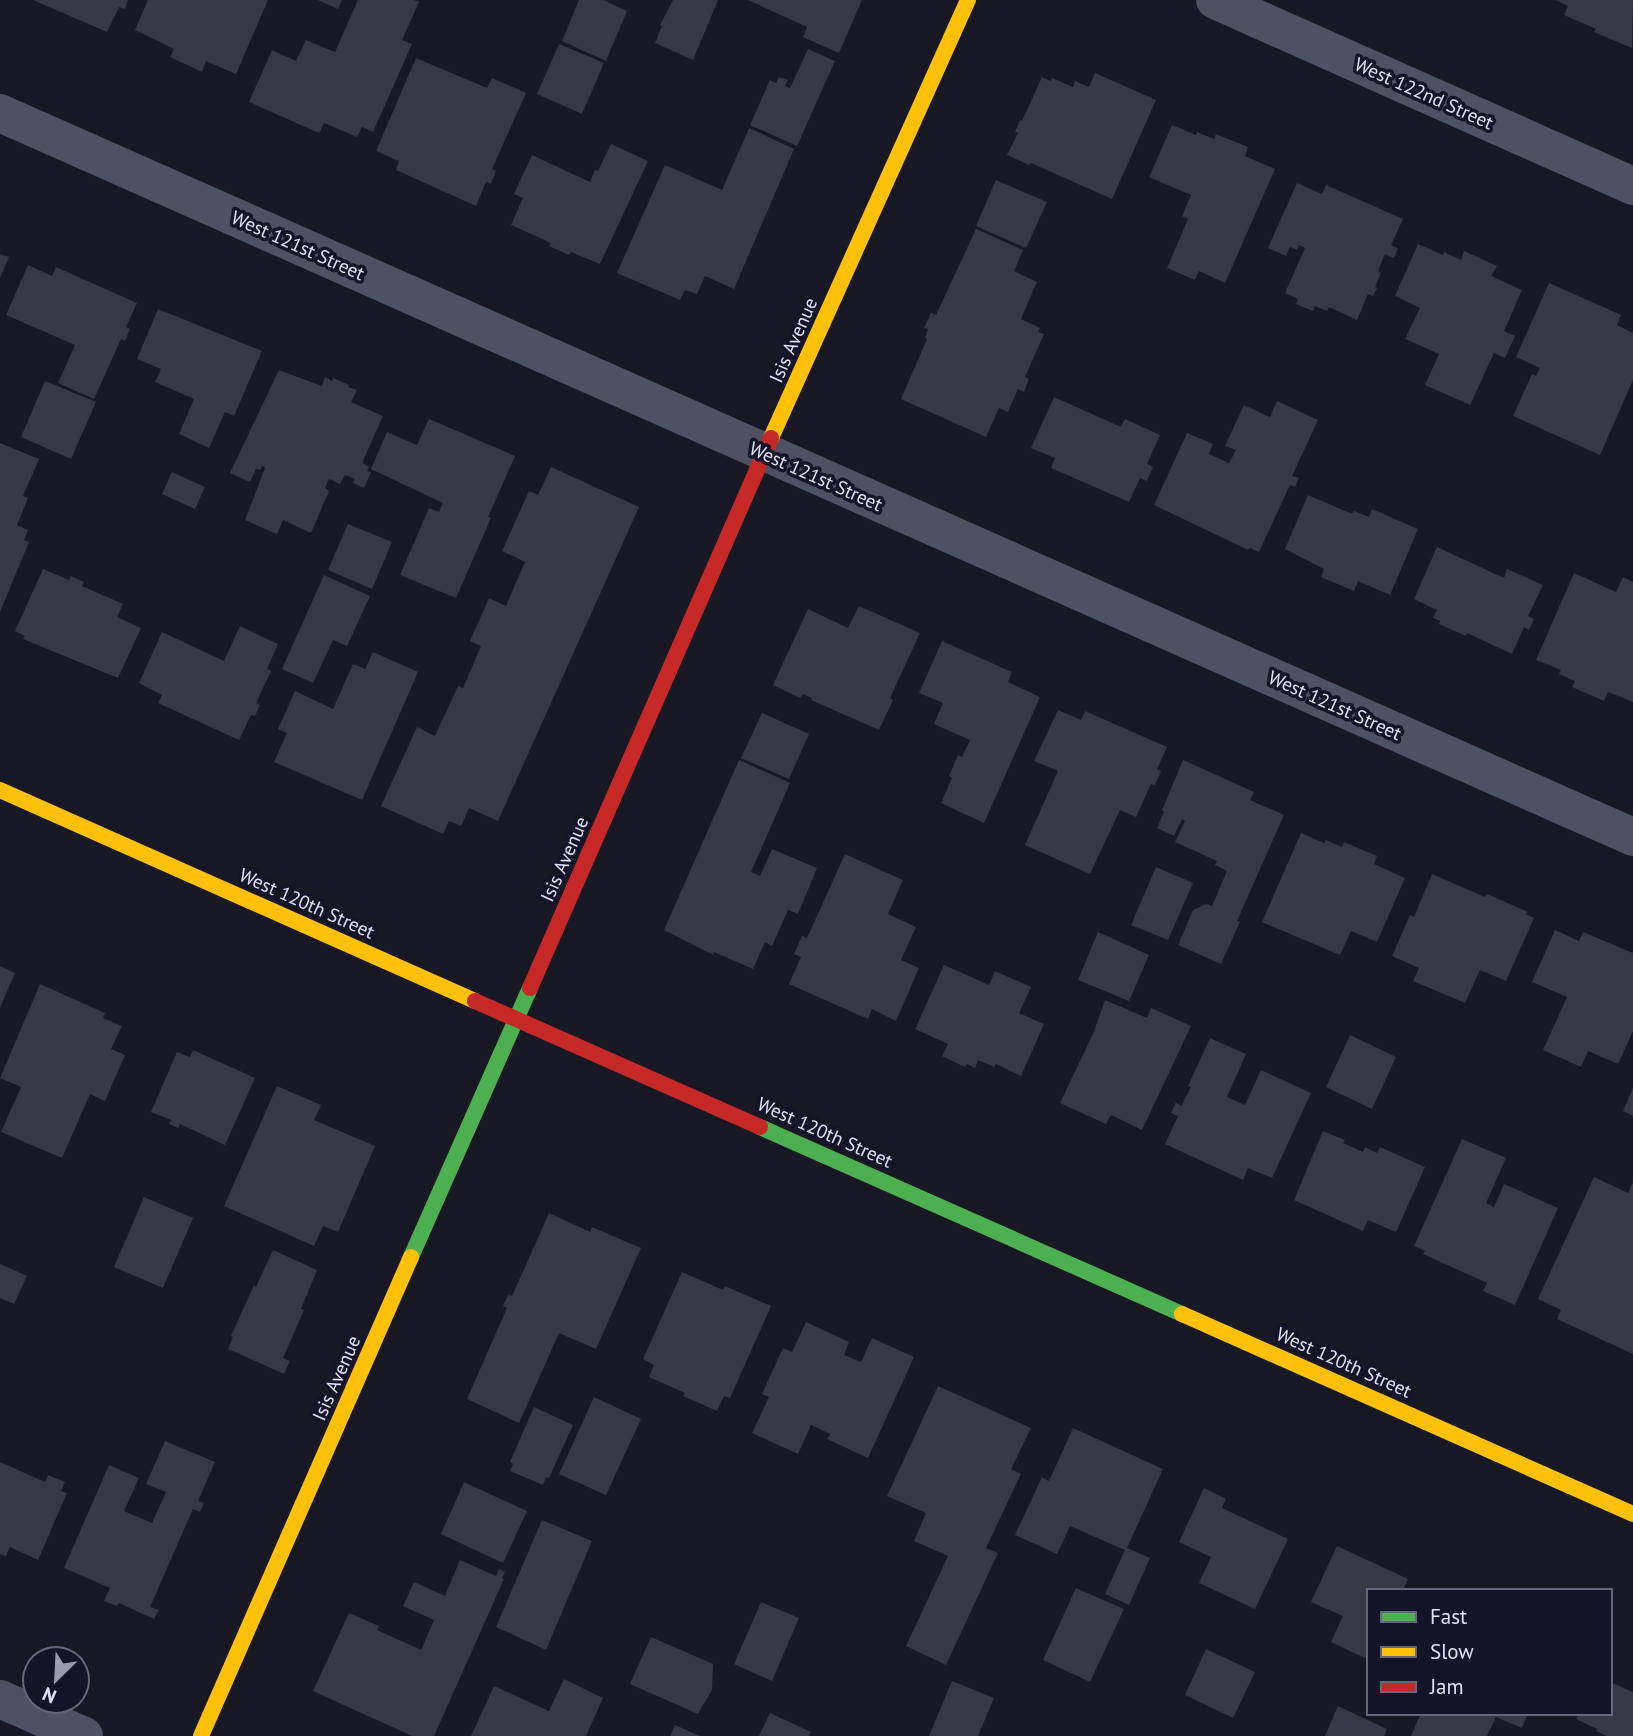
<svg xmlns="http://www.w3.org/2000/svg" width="1633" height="1736" font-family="'PT Sans',sans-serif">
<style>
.building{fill:#373745}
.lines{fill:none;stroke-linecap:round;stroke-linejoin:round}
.street{stroke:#4e5162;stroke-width:38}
.fast{stroke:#4caf50;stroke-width:16}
.slow{stroke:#ffc107;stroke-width:16}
.jam{stroke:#c62828;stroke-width:16}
.labels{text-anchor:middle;stroke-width:7;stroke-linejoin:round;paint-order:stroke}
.street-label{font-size:19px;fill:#dfe1fb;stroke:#141428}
</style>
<rect width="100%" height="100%" fill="#181824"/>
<g class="building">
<path d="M 33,0 L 128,0 L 125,9 L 119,7 L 107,32 Z"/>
<path d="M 148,0 L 268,0 L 236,74 L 206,61 L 202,72 L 170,57 L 174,49 L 135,30 Z"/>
<path d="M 318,0 L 342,0 L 338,9 Z"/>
<path d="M 358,0 L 414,0 L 419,2 L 402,40 L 412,44 L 373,132 L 362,127 L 357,137 L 324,123 L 319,133 L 249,102 L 272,50 L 296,61 L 306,40 L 335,52 Z"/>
<path d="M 579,0 L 603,0 L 627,11 L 606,61 L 562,41 Z"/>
<path d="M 673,0 L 718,0 L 693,60 L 655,43 L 662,26 L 660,25 Z"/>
<path d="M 748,0 L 862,0 L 839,53 L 803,37 L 807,27 Z"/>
<path d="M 1555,0 L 1633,0 L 1632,48 L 1594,32 L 1596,29 L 1564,15 L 1568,6 Z"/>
<path d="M 559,44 L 604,63 L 582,114 L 537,94 Z"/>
<path d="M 808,49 L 835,61 L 797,146 L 750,125 L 770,80 L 776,83 L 779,77 L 788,80 L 785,86 L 790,88 Z"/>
<path d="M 416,58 L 487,88 L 492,78 L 526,93 L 492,169 L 496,171 L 491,184 L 486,182 L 476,206 L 396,170 L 399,161 L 376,151 Z"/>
<path d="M 1095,73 L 1156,100 L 1112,199 L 1031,163 L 1029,165 L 1007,155 L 1018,133 L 1015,132 L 1020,120 L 1022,121 L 1042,77 L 1051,81 L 1052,78 L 1073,87 L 1075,81 L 1089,87 Z"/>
<path d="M 1172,125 L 1196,135 L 1197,132 L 1214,139 L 1216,134 L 1248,147 L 1245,156 L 1275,169 L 1225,283 L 1199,271 L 1195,280 L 1167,268 L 1188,219 L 1182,216 L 1191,195 L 1149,177 Z"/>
<path d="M 749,128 L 794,149 L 734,289 L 705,276 L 697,294 L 685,290 L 680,300 L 617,273 L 665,165 L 722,190 Z"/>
<path d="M 611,144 L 648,161 L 600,264 L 571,252 L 569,255 L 549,246 L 551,243 L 511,225 L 523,198 L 514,194 L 532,155 L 590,182 L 595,170 L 598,171 Z"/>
<path d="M 996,180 L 1047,202 L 1026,248 L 976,226 Z"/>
<path d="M 1297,183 L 1322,194 L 1326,185 L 1403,219 L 1391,245 L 1398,248 L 1394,258 L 1385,254 L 1378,271 L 1381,273 L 1375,287 L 1377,288 L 1373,296 L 1368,294 L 1357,320 L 1329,307 L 1327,311 L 1315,306 L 1313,311 L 1296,304 L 1298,299 L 1285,293 L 1305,248 L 1299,245 L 1297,250 L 1290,247 L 1286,256 L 1268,248 Z"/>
<path d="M 976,229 L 1023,250 L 1014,271 L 1037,282 L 1021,319 L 1040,328 L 1038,332 L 1044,334 L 1025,377 L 1029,379 L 1024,392 L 1018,389 L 1008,412 L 999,408 L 986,437 L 901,399 L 927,339 L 925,338 L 928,329 L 924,328 L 931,313 L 936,315 Z"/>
<path d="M 1418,244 L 1443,255 L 1444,252 L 1461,260 L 1464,251 L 1497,266 L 1491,276 L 1522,290 L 1504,331 L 1515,336 L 1505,358 L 1494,353 L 1470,405 L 1425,385 L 1439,354 L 1405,339 L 1420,308 L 1395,296 Z"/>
<path d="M 0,254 L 9,257 L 0,278 Z"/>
<path d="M 28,265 L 52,276 L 56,267 L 137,303 L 126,327 L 130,329 L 125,341 L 121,339 L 94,399 L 58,383 L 75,345 L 6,315 Z"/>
<path d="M 1549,283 L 1621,315 L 1617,325 L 1633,333 L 1633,380 L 1600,455 L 1513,416 L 1532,374 L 1536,376 L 1540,368 L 1516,357 Z"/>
<path d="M 158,309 L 262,351 L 234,416 L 225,412 L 209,448 L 179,434 L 194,399 L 155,382 L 161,369 L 137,359 Z"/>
<path d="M 279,370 L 322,386 L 325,377 L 332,381 L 333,378 L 349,385 L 348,387 L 357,390 L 351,402 L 383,416 L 362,463 L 369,467 L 367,471 L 371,472 L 364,488 L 353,483 L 355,479 L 345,475 L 340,484 L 329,479 L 325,488 L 329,491 L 311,533 L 283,520 L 277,534 L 245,520 L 265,468 L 262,466 L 260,470 L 256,469 L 250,482 L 230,473 Z"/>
<path d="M 45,381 L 96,402 L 71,459 L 21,437 Z"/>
<path d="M 1054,397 L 1121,427 L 1125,419 L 1160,435 L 1147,464 L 1153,467 L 1147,481 L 1140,478 L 1129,502 L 1051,468 L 1055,458 L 1031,448 Z"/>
<path d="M 1277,401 L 1318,420 L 1292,476 L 1299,478 L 1295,487 L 1290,485 L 1259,552 L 1250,548 L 1248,550 L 1154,505 L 1187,433 L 1213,444 L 1209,454 L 1229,463 L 1236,450 L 1225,446 L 1244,405 L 1270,417 Z"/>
<path d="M 429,419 L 515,456 L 488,517 L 491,518 L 456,598 L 400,575 L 429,508 L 439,512 L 443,503 L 371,469 L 387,432 L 417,445 Z"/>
<path d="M 0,443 L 39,459 L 23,496 L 28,498 L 17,525 L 28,530 L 24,540 L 29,542 L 0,612 Z"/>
<path d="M 551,467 L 639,507 L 498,821 L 469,808 L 461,826 L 449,821 L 443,834 L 381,806 L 417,727 L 435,736 L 458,686 L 463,688 L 481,646 L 470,641 L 489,598 L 506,606 L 525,562 L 502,551 L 529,491 L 538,495 Z"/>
<path d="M 172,472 L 205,487 L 195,509 L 162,494 Z"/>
<path d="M 1308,495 L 1352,514 L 1354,511 L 1369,517 L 1372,509 L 1418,529 L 1390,595 L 1358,581 L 1354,591 L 1321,577 L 1324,569 L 1285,549 Z"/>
<path d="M 348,524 L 392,542 L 372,589 L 328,570 Z"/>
<path d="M 1437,547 L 1504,578 L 1507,569 L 1543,585 L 1528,616 L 1534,619 L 1529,630 L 1524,627 L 1512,654 L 1467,633 L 1466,636 L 1439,624 L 1440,621 L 1433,618 L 1437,610 L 1414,599 Z"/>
<path d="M 43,569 L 69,580 L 71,576 L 84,582 L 82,586 L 123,604 L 117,617 L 141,628 L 118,678 L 23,639 L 25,636 L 15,631 Z"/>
<path d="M 1574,573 L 1616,592 L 1623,577 L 1633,582 L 1633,702 L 1608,692 L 1604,701 L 1572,687 L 1575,681 L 1559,674 L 1561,670 L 1536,660 Z"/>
<path d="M 324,575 L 370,596 L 347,646 L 333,640 L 313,683 L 282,669 Z"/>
<path d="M 859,606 L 920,633 L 890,698 L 893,700 L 879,730 L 811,700 L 812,698 L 803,694 L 800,698 L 773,685 L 808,609 L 848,628 Z"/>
<path d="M 240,626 L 278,644 L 267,669 L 271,671 L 256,703 L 260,705 L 255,716 L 251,715 L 239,740 L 158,703 L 162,695 L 139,683 L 162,632 L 224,661 Z"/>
<path d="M 942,641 L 1012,672 L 1008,682 L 1040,697 L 984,823 L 941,803 L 952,778 L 949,776 L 958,755 L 962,757 L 970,740 L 934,724 L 943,703 L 919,693 Z"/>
<path d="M 373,652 L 418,672 L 362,800 L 274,762 L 287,733 L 278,729 L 295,691 L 333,709 L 353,664 L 365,669 Z"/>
<path d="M 1058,710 L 1081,720 L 1085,711 L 1167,747 L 1157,769 L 1161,771 L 1155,785 L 1151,784 L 1136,817 L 1120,810 L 1090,874 L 1025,845 L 1058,771 L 1034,761 Z"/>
<path d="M 762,713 L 809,734 L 789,779 L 741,758 Z"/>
<path d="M 739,760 L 790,783 L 751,872 L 760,876 L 772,849 L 817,868 L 798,914 L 788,910 L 772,946 L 765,942 L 753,969 L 714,952 L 713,955 L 664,930 Z"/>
<path d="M 1183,760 L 1254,792 L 1250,800 L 1284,815 L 1237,921 L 1240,922 L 1221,964 L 1178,945 L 1193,910 L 1206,904 L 1212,906 L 1227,871 L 1215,865 L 1217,861 L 1175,842 L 1185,821 L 1182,819 L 1174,836 L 1157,828 L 1164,812 L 1162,810 Z"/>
<path d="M 1301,833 L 1324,843 L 1326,840 L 1342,847 L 1344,842 L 1377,856 L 1374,864 L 1405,878 L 1377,942 L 1351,931 L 1340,955 L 1262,922 Z"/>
<path d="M 845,854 L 903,880 L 888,914 L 916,927 L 901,960 L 919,968 L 896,1021 L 872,1009 L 868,1019 L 789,984 L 801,957 L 794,954 L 802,936 L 807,938 Z"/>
<path d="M 1156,867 L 1193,883 L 1168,940 L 1131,925 Z"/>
<path d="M 1432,874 L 1485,897 L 1487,894 L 1528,912 L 1526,914 L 1534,918 L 1506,981 L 1480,970 L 1465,1003 L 1413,981 L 1419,968 L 1392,956 L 1410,915 L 1414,917 Z"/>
<path d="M 1555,930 L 1579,941 L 1583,932 L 1633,953 L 1633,1031 L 1618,1064 L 1588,1051 L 1581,1067 L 1543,1050 L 1567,997 L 1532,982 Z"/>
<path d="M 1098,932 L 1149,955 L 1129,1001 L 1078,980 Z"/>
<path d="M 944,965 L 989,985 L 995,971 L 1031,987 L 1019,1013 L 1044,1024 L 1021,1076 L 996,1064 L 994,1067 L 978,1060 L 975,1068 L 967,1064 L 965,1067 L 942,1056 L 948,1044 L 915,1029 Z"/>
<path d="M 0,966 L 15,973 L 0,1008 Z"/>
<path d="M 40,984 L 105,1013 L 103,1018 L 122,1026 L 111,1049 L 125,1055 L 105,1101 L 90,1094 L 62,1158 L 1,1132 L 21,1087 L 0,1078 Z"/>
<path d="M 1105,1000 L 1147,1018 L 1151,1008 L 1191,1026 L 1142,1130 L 1111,1115 L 1106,1124 L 1060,1103 L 1093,1034 Z"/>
<path d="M 1350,1035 L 1396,1057 L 1372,1109 L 1326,1087 Z"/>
<path d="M 1210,1038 L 1246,1054 L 1227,1097 L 1245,1105 L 1261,1070 L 1311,1093 L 1272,1178 L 1248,1168 L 1243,1180 L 1165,1144 L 1178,1116 L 1171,1113 L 1176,1102 L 1181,1106 L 1191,1087 L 1188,1086 Z"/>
<path d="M 193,1050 L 255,1078 L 225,1145 L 180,1124 L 178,1128 L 169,1124 L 171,1120 L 151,1112 L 177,1052 L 190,1057 Z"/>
<path d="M 277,1086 L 321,1105 L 314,1120 L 375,1146 L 338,1232 L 323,1226 L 314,1246 L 224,1206 Z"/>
<path d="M 1633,1088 L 1633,1116 L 1623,1111 Z"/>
<path d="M 1323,1131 L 1345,1140 L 1343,1143 L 1363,1152 L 1365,1147 L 1377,1153 L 1380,1147 L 1425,1167 L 1396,1232 L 1368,1220 L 1363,1231 L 1294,1200 Z"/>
<path d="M 1462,1139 L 1506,1158 L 1486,1203 L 1494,1207 L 1504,1184 L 1558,1208 L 1515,1305 L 1483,1291 L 1487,1283 L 1423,1254 L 1425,1251 L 1414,1246 Z"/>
<path d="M 1594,1177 L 1628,1193 L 1633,1182 L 1633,1354 L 1557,1319 L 1561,1310 L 1538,1299 Z"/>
<path d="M 144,1197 L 193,1218 L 163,1288 L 114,1267 Z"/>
<path d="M 549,1213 L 590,1232 L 592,1227 L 641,1248 L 596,1349 L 559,1333 L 519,1423 L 467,1399 L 507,1308 L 503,1306 L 508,1295 L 512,1296 Z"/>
<path d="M 273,1250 L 317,1270 L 301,1309 L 304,1310 L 283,1358 L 290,1361 L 284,1374 L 228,1349 L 233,1337 L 231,1336 L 254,1285 L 256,1287 Z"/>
<path d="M 0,1264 L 27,1276 L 14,1304 L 0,1298 Z"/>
<path d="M 682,1272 L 723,1290 L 725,1286 L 771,1306 L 730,1398 L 724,1396 L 717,1411 L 683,1396 L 685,1393 L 649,1377 L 654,1365 L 643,1359 Z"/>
<path d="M 806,1322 L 849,1342 L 844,1355 L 861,1362 L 872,1338 L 914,1357 L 868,1458 L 827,1439 L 830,1434 L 811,1425 L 798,1454 L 752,1433 L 769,1397 L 762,1394 L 783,1348 L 792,1352 Z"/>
<path d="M 938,1386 L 1031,1428 L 1011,1469 L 1021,1474 L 986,1548 L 998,1553 L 946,1665 L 906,1646 L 948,1556 L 914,1541 L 926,1513 L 887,1496 Z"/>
<path d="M 594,1397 L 641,1419 L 606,1495 L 559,1474 Z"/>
<path d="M 534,1407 L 573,1425 L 549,1478 L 546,1477 L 543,1485 L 510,1471 L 513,1464 L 510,1462 Z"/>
<path d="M 1073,1428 L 1163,1469 L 1127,1548 L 1150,1558 L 1129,1605 L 1105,1594 L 1125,1550 L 1070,1526 L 1057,1554 L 1015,1535 L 1042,1477 L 1049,1481 Z"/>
<path d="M 165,1441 L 215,1462 L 198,1501 L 204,1503 L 200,1512 L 193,1509 L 150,1607 L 159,1610 L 154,1619 L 119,1603 L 117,1606 L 104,1601 L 110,1588 L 64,1568 L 109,1465 L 139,1478 L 124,1511 L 152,1523 L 166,1492 L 146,1484 Z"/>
<path d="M 0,1462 L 45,1482 L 48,1475 L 65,1482 L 61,1491 L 67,1493 L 38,1560 L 10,1547 L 6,1556 L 0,1554 Z"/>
<path d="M 464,1482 L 527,1511 L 503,1563 L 441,1534 Z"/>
<path d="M 1204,1488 L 1226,1499 L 1222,1508 L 1288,1539 L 1255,1609 L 1199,1583 L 1211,1557 L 1179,1542 Z"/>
<path d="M 542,1520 L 592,1541 L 546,1650 L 496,1627 Z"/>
<path d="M 1337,1546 L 1408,1579 L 1402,1591 L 1369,1591 L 1369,1660 L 1331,1642 L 1343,1616 L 1311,1602 Z"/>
<path d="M 460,1560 L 496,1576 L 499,1569 L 505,1572 L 502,1578 L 504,1579 L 434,1736 L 412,1736 L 313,1691 L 349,1613 L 379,1626 L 377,1630 L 421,1650 L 434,1620 L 403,1606 L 414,1582 L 445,1596 Z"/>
<path d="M 1076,1588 L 1124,1609 L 1090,1682 L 1043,1660 Z"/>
<path d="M 761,1602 L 799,1618 L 772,1681 L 734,1664 Z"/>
<path d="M 651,1637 L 713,1664 L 712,1690 L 698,1714 L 630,1684 Z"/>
<path d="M 1206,1649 L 1255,1672 L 1233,1718 L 1185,1695 Z"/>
<path d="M 564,1679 L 603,1698 L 586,1736 L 471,1736 L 494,1686 L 549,1711 Z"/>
<path d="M 952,1681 L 994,1698 L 978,1736 L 929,1736 Z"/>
<path d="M 1610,1682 L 1633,1692 L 1633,1736 L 1607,1736 L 1596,1731 L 1597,1729 L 1576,1719 L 1579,1713 L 1610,1713 Z"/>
<path d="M 1338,1706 L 1387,1729 L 1384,1736 L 1325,1736 Z"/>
<path d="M 770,1713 L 811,1732 L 809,1736 L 759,1736 Z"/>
<path d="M 1421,1713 L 1528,1713 L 1522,1728 L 1496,1717 L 1487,1736 L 1411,1736 Z"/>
<path d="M 675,1725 L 700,1736 L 670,1736 Z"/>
</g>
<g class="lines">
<g class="street">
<path d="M 1215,0 L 1633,186"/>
<path d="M 0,113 L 1633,837"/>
<path d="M 0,1699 L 84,1736"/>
</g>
<g class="fast">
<path d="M 760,1127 L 1182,1314"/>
<path d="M 411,1257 L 530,988"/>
</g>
<g class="slow">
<path d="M 771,438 L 968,0"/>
<path d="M 0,790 L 475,1001"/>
<path d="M 1182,1314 L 1633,1514"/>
<path d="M 201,1736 L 411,1257"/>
</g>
<g class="jam">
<path d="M 530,988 L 771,438"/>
<path d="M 475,1001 L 760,1127"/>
</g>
</g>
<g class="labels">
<g class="street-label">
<text transform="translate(1424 93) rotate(24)" y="7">West 122nd Street</text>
<text transform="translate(298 245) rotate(24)" y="7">West 121st Street</text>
<text transform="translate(793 340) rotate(-66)" y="7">Isis Avenue</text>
<text transform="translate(816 476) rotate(24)" y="7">West 121st Street</text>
<text transform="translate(1335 705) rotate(24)" y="7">West 121st Street</text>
<text transform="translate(564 859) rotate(-66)" y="7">Isis Avenue</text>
<text transform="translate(307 903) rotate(24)" y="7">West 120th Street</text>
<text transform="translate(825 1132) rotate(24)" y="7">West 120th Street</text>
<text transform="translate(1344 1362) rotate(24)" y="7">West 120th Street</text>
<text transform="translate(336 1378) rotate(-66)" y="7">Isis Avenue</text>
</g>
</g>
<rect x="1367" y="1589" width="245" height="126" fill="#141428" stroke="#65667c" stroke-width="2"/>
<rect x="1381" y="1612" width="35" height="10" fill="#4caf50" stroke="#65667c" stroke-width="2"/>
<text x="1430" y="1624" font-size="21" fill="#dfe1fb">Fast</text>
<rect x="1381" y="1647" width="35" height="10" fill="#ffc107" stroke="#65667c" stroke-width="2"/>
<text x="1430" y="1659" font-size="21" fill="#dfe1fb">Slow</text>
<rect x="1381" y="1682" width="35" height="10" fill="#c62828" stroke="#65667c" stroke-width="2"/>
<text x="1430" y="1694" font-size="21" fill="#dfe1fb">Jam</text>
<g transform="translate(56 1680) rotate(204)"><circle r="33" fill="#141428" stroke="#65667c" stroke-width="2"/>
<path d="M0-5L12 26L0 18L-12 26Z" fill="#999bb0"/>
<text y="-10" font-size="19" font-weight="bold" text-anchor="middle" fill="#dfe1fb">N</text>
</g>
</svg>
